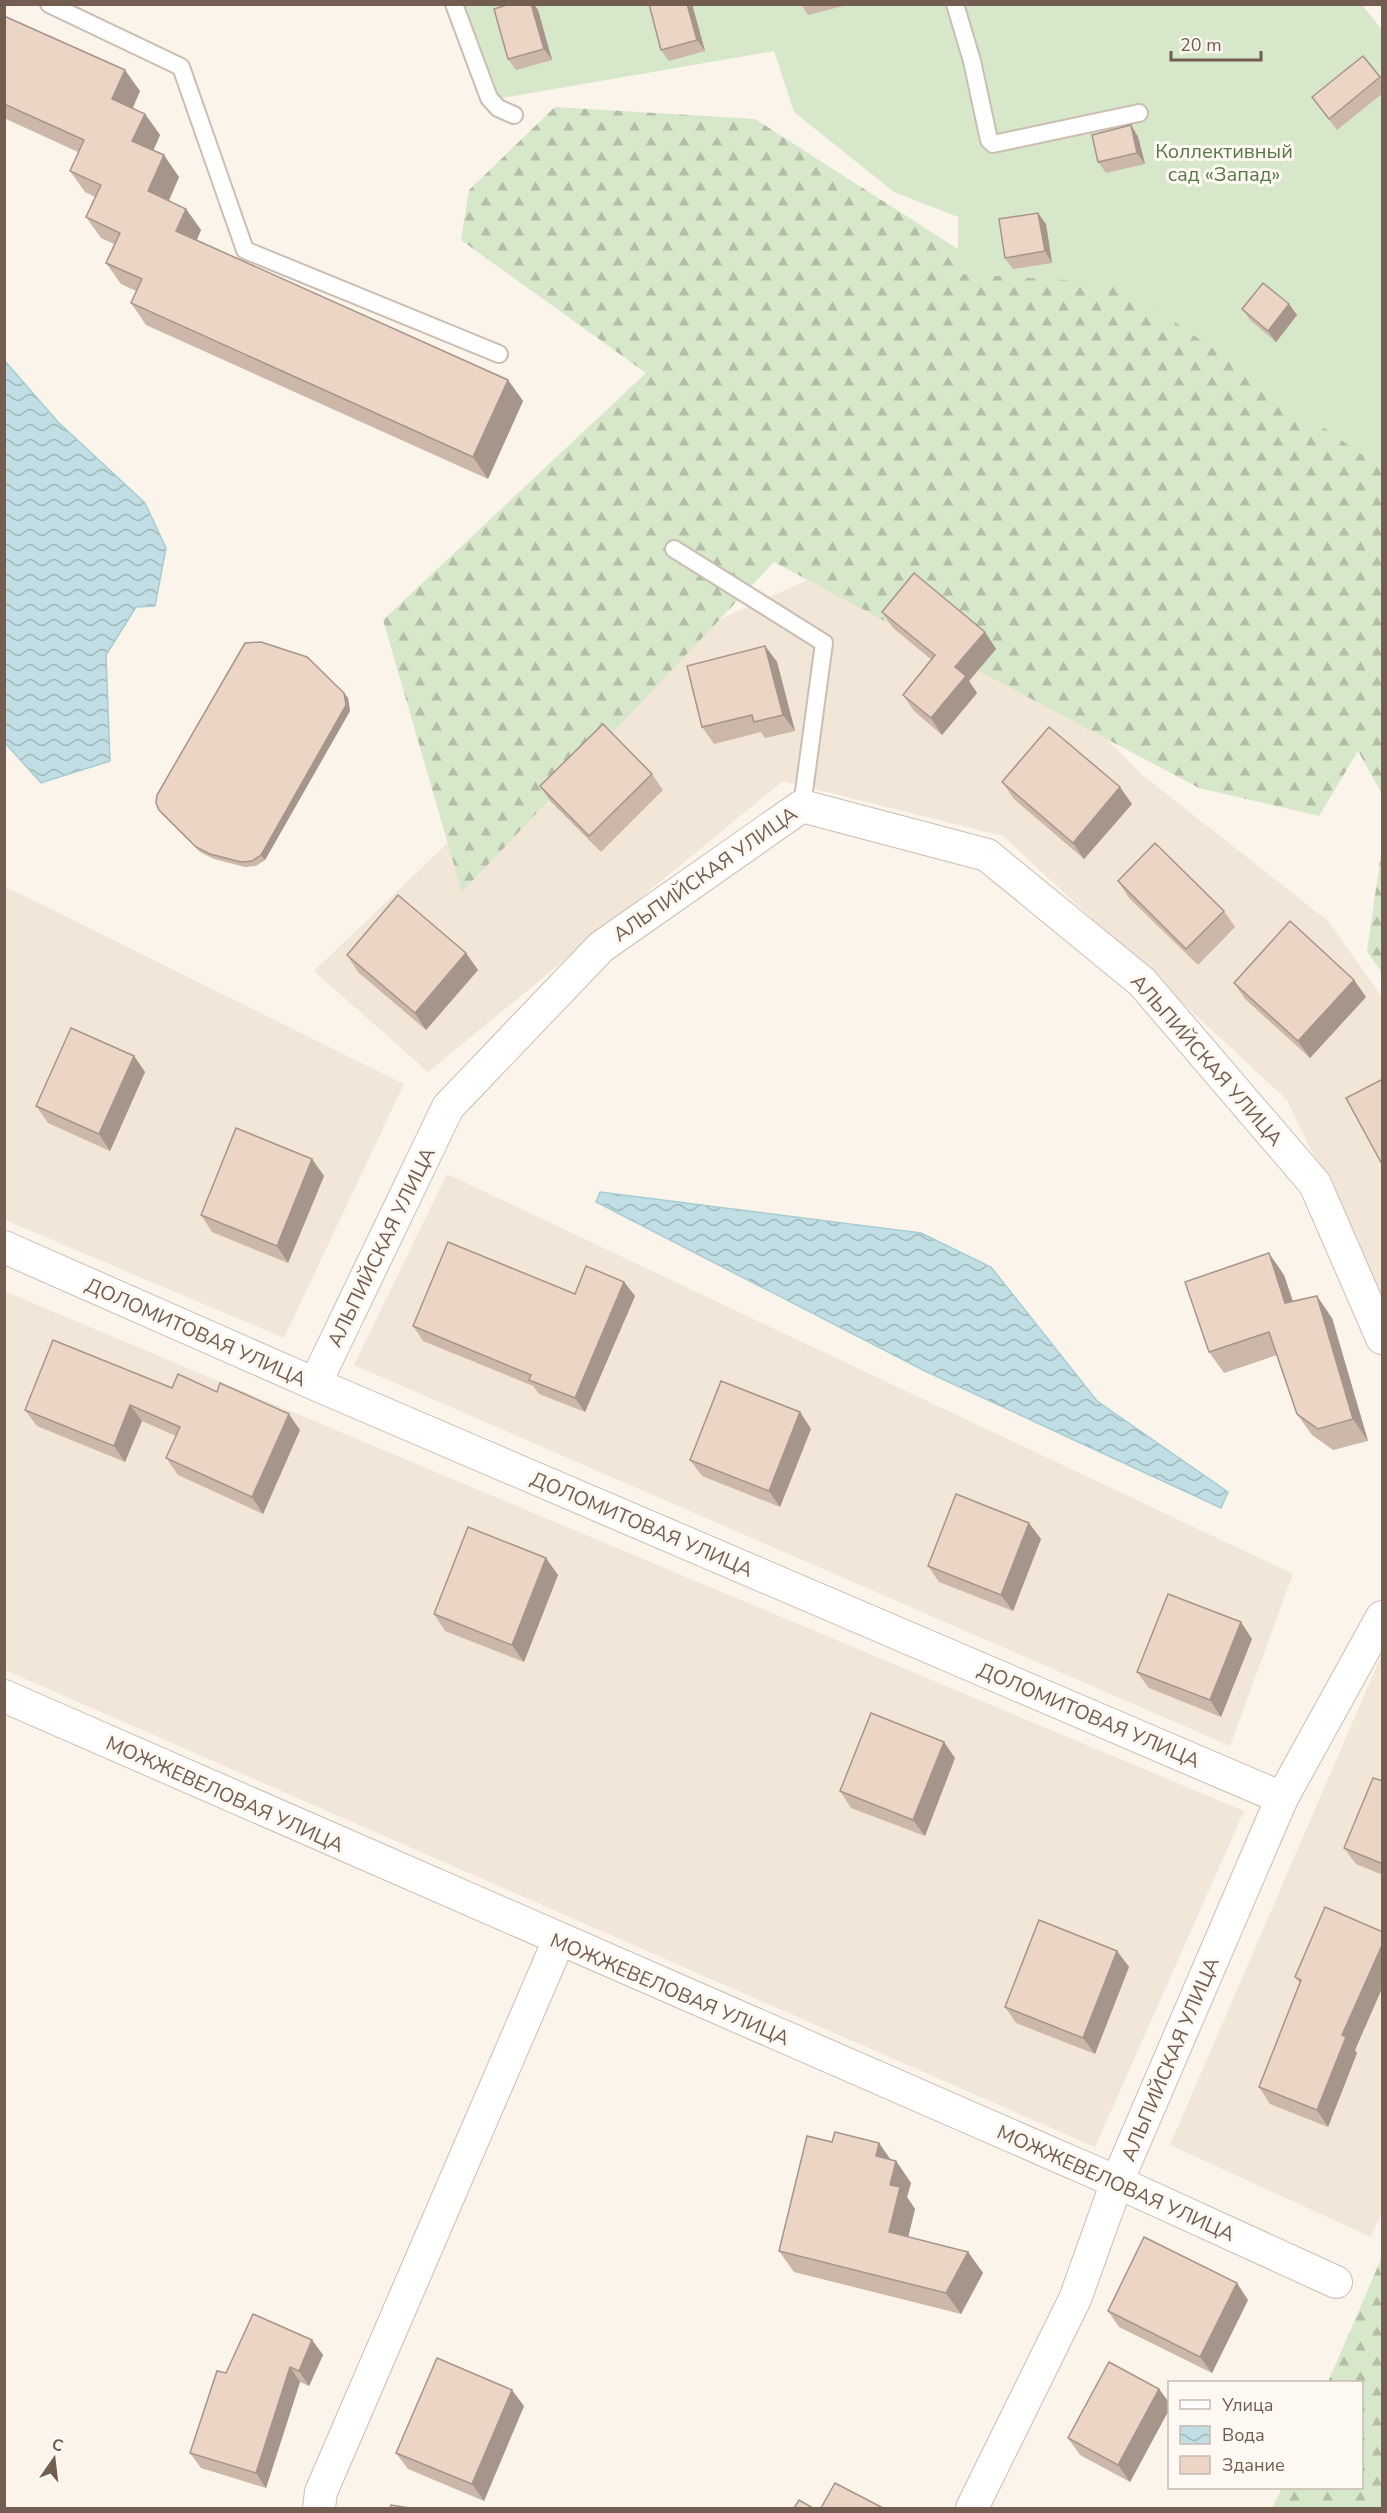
<svg xmlns="http://www.w3.org/2000/svg" width="1387" height="2513" font-family="'Nunito Sans',sans-serif">
<style>
.residential{fill:#f2e6d9}
.forest{fill:url(#forest-firs)}
.garden{fill:#d6e7ca}
.water{fill:url(#water-waves);stroke:#a7cdd4;stroke-width:1.5}
.lines{fill:none;stroke-linecap:round;stroke-linejoin:round}
.service-casing{stroke:#ccbdb1;stroke-width:20}
.minor-casing{stroke:#ccbdb1;stroke-width:34}
.service{stroke:#fff;stroke-width:16}
.minor{stroke:#fff;stroke-width:32}
.wall{fill:#ccb7a9}
.shaded-wall{fill:#a6958a}
.building{fill:#edd5c5;stroke:#a6958a;stroke-width:1.5}
.labels{text-anchor:middle;stroke-width:6;stroke-linejoin:round;paint-order:stroke}
.park-label{font-size:20px;fill:#577849;stroke:#fdf8f1}
.street-label{font-size:20px;fill:#735c50;stroke:#fdf8f1}
</style>
<defs>
<pattern id="forest-firs" width="22" height="20" patternUnits="userSpaceOnUse" patternTransform="scale(1.5)"><rect width="22" height="20" fill="#d6e7ca"/><path d="M5 1l3.5 6h-7zM16 11l3.5 6h-7z" fill="#b2bea6"/></pattern>
<pattern id="water-waves" width="16" height="10" patternUnits="userSpaceOnUse" patternTransform="scale(1.5)"><rect width="16" height="10" fill="#c0dee3"/><path d="M0 5q4-4 8 0t8 0" fill="none" stroke="#a0b7ba"/></pattern>
</defs>
<rect width="100%" height="100%" fill="#fbf4ea"/>
<g class="residential">
<path d="M 899,539 L 1005,633 L 1140,773 L 1328,921 L 1382,997 L 1382,1296 L 1287,1100 L 1003,836 L 783,781 L 428,1072 L 314,971 L 647,652 Z"/>
<path d="M 4,886 L 404,1084 L 284,1338 L 5,1220 Z"/>
<path d="M 447,1174 L 1293,1574 L 1230,1746 L 354,1365 Z"/>
<path d="M 4,1291 L 1244,1811 L 1095,2147 L 5,1670 Z"/>
<path d="M 1382,1654 L 1382,2212 L 1371,2237 L 1170,2145 Z"/>
</g>
<g class="forest">
<path d="M 555,107 L 755,119 L 967,255 L 1176,240 L 1382,435 L 1382,794 L 1358,751 L 1319,816 L 1199,788 L 774,562 L 462,892 L 383,620 L 646,373 L 461,240 L 469,190 Z"/>
<path d="M 1382,847 L 1382,973 L 1367,951 Z"/>
<path d="M 1382,2257 L 1382,2508 L 1272,2508 L 1282,2488 L 1362,2488 L 1362,2382 L 1328,2382 Z"/>
</g>
<path class="garden" d="M 447,5 L 1362,5 L 1382,30 L 1382,469 L 1120,283 L 958,274 L 958,217 L 894,192 L 794,112 L 774,51 L 497,99 Z"/>
<g class="water">
<path d="M 4,360 L 58,422 L 145,503 L 166,548 L 155,606 L 136,607 L 106,655 L 110,761 L 41,783 L 5,743 Z"/>
<path d="M 600,1192 L 921,1233 L 991,1267 L 1097,1401 L 1228,1492 L 1221,1508 L 925,1371 L 596,1202 Z"/>
</g>
<g class="lines">
<defs>
<g id="service">
<path d="M 49,4 L 181,67 L 245,250 L 499,354"/>
<path d="M 454,4 L 489,98 L 498,108 L 514,115"/>
<path d="M 955,4 L 972,61 L 989,140 L 993,144 L 1139,113"/>
<path d="M 674,549 L 824,643 L 802,806"/>
</g>
<g id="minor">
<path d="M 4,1247 L 315,1384 L 1282,1798"/>
<path d="M 315,1384 L 448,1107 L 601,947 L 802,806 L 987,855 L 1142,982 L 1315,1184 L 1382,1338"/>
<path d="M 4,1696 L 1117,2182 L 1336,2282"/>
<path d="M 319,2508 L 321,2492 L 559,1940"/>
<path d="M 972,2508 L 1075,2299 L 1117,2182 L 1282,1798 L 1382,1617"/>
</g>
</defs>
<use href="#service" class="service-casing"/>
<use href="#minor" class="minor-casing"/>
<use href="#service" class="service"/>
<use href="#minor" class="minor"/>
</g>
<g class="wall">
<path d="M 692,4 L 705,51 L 669,61 L 661,50 Z"/>
<path d="M 801,4 L 851,4 L 808,15 Z"/>
<path d="M 538,10 L 552,60 L 516,70 L 508,59 Z"/>
<path d="M 4,16 L 140,91 L 133,108 L 145,114 L 160,135 L 153,150 L 179,177 L 169,201 L 186,209 L 201,230 L 197,240 L 508,380 L 523,401 L 488,479 L 146,325 L 131,303 L 136,291 L 121,284 L 106,263 L 114,244 L 101,238 L 86,217 L 95,197 L 85,192 L 70,171 L 78,152 L 4,118 Z"/>
<path d="M 1363,56 L 1383,80 L 1383,93 L 1337,130 L 1312,97 Z"/>
<path d="M 1131,125 L 1138,137 L 1145,164 L 1106,173 L 1098,162 Z"/>
<path d="M 1046,224 L 1052,263 L 1013,269 L 1005,258 Z"/>
<path d="M 1289,304 L 1297,315 L 1276,342 L 1250,320 L 1242,309 Z"/>
<path d="M 882,612 L 985,632 L 996,649 L 969,681 L 977,693 L 942,735 L 914,711 L 903,695 L 932,660 L 893,628 Z"/>
<path d="M 765,646 L 777,662 L 795,731 L 765,738 L 761,732 L 714,744 L 702,727 Z"/>
<path d="M 344,693 L 348,698 L 350,711 L 265,860 L 256,866 L 245,867 L 214,859 L 200,852 L 163,815 L 156,803 Z"/>
<path d="M 652,774 L 663,790 L 601,852 L 551,802 L 540,786 Z"/>
<path d="M 1002,782 L 1132,804 L 1084,859 L 1014,799 Z"/>
<path d="M 1118,881 L 1224,911 L 1235,927 L 1198,965 L 1129,898 Z"/>
<path d="M 347,955 L 478,970 L 426,1030 L 358,972 Z"/>
<path d="M 1354,980 L 1366,997 L 1310,1058 L 1245,999 L 1234,983 Z"/>
<path d="M 134,1056 L 145,1072 L 110,1151 L 48,1123 L 36,1106 Z"/>
<path d="M 312,1159 L 324,1176 L 288,1263 L 212,1232 L 201,1215 Z"/>
<path d="M 1284,1275 L 1293,1301 L 1332,1318 L 1368,1441 L 1333,1450 L 1312,1435 L 1297,1414 L 1277,1355 L 1224,1373 L 1209,1352 Z"/>
<path d="M 624,1282 L 635,1296 L 585,1412 L 539,1394 L 533,1386 L 423,1341 L 413,1326 L 575,1294 Z"/>
<path d="M 172,1388 L 300,1430 L 263,1514 L 178,1475 L 166,1458 L 176,1436 L 142,1421 L 125,1462 L 37,1426 L 25,1410 Z"/>
<path d="M 800,1412 L 811,1429 L 780,1507 L 702,1476 L 690,1460 Z"/>
<path d="M 1041,1539 L 1013,1611 L 939,1582 L 928,1566 Z"/>
<path d="M 558,1575 L 524,1662 L 445,1631 L 434,1614 Z"/>
<path d="M 1252,1639 L 1221,1717 L 1149,1688 L 1137,1672 Z"/>
<path d="M 955,1758 L 925,1836 L 851,1808 L 840,1791 Z"/>
<path d="M 1383,1781 L 1383,1875 L 1356,1864 L 1344,1848 Z"/>
<path d="M 1383,1932 L 1383,1986 L 1355,2050 L 1357,2053 L 1328,2127 L 1270,2104 L 1259,2087 L 1300,1984 L 1295,1977 Z"/>
<path d="M 1117,1951 L 1129,1967 L 1095,2054 L 1016,2023 L 1005,2007 Z"/>
<path d="M 832,2142 L 879,2143 L 891,2160 L 896,2161 L 911,2183 L 907,2197 L 915,2209 L 908,2237 L 968,2252 L 983,2273 L 961,2314 L 794,2272 L 779,2251 Z"/>
<path d="M 1248,2300 L 1212,2373 L 1119,2327 L 1108,2311 Z"/>
<path d="M 312,2340 L 323,2355 L 309,2386 L 300,2382 L 266,2488 L 201,2468 L 190,2453 Z"/>
<path d="M 1159,2389 L 1170,2404 L 1170,2408 L 1130,2482 L 1080,2455 L 1068,2438 Z"/>
<path d="M 524,2406 L 484,2501 L 408,2469 L 396,2453 Z"/>
</g>
<g class="shaded-wall">
<path d="M 531,4 L 534,4 L 538,10 L 552,60 L 544,49 Z"/>
<path d="M 687,4 L 692,4 L 705,51 L 697,40 Z"/>
<path d="M 125,70 L 140,91 L 127,120 L 112,99 Z"/>
<path d="M 145,114 L 160,135 L 148,163 L 132,141 Z"/>
<path d="M 1131,125 L 1138,137 L 1145,164 L 1137,153 Z"/>
<path d="M 164,155 L 179,177 L 163,213 L 148,191 Z"/>
<path d="M 186,209 L 201,230 L 191,252 L 176,231 Z"/>
<path d="M 1038,213 L 1046,224 L 1052,263 L 1045,251 Z"/>
<path d="M 1289,304 L 1297,315 L 1276,342 L 1268,331 Z"/>
<path d="M 508,380 L 523,401 L 488,479 L 473,457 Z"/>
<path d="M 985,632 L 996,649 L 969,681 L 977,693 L 942,735 L 931,718 L 955,667 Z"/>
<path d="M 765,646 L 777,662 L 795,731 L 783,715 Z"/>
<path d="M 344,693 L 348,698 L 350,711 L 265,860 L 261,855 Z"/>
<path d="M 1120,787 L 1132,804 L 1084,859 L 1073,843 Z"/>
<path d="M 466,953 L 478,970 L 426,1030 L 415,1013 Z"/>
<path d="M 1354,980 L 1366,997 L 1310,1058 L 1298,1041 Z"/>
<path d="M 134,1056 L 145,1072 L 110,1151 L 99,1134 Z"/>
<path d="M 312,1159 L 324,1176 L 288,1263 L 277,1246 Z"/>
<path d="M 1269,1253 L 1284,1275 L 1300,1324 L 1285,1303 Z"/>
<path d="M 624,1282 L 635,1296 L 585,1412 L 575,1398 Z"/>
<path d="M 1317,1296 L 1332,1318 L 1368,1441 L 1353,1419 Z"/>
<path d="M 130,1405 L 142,1421 L 125,1462 L 114,1446 Z"/>
<path d="M 800,1412 L 811,1429 L 780,1507 L 769,1491 Z"/>
<path d="M 289,1414 L 300,1430 L 263,1514 L 252,1497 Z"/>
<path d="M 1029,1523 L 1041,1539 L 1013,1611 L 1001,1595 Z"/>
<path d="M 546,1558 L 558,1575 L 524,1662 L 512,1645 Z"/>
<path d="M 1241,1622 L 1252,1639 L 1221,1717 L 1210,1700 Z"/>
<path d="M 944,1742 L 955,1758 L 925,1836 L 913,1820 Z"/>
<path d="M 1383,1943 L 1383,1986 L 1355,2050 L 1357,2053 L 1328,2127 L 1317,2110 L 1342,2035 Z"/>
<path d="M 1117,1951 L 1129,1967 L 1095,2054 L 1083,2038 Z"/>
<path d="M 879,2143 L 894,2165 L 876,2156 Z"/>
<path d="M 896,2161 L 911,2183 L 907,2197 L 915,2209 L 904,2254 L 889,2232 L 890,2185 Z"/>
<path d="M 968,2252 L 983,2273 L 961,2314 L 946,2293 Z"/>
<path d="M 1237,2283 L 1248,2300 L 1212,2373 L 1200,2357 Z"/>
<path d="M 312,2340 L 323,2355 L 309,2386 L 299,2371 Z"/>
<path d="M 290,2367 L 300,2382 L 266,2488 L 256,2473 Z"/>
<path d="M 1159,2389 L 1170,2404 L 1170,2408 L 1130,2482 L 1118,2465 Z"/>
<path d="M 512,2390 L 524,2406 L 484,2501 L 472,2484 Z"/>
</g>
<g class="building">
<path d="M 510,4 L 531,4 L 544,49 L 508,59 L 494,9 Z"/>
<path d="M 649,4 L 687,4 L 697,40 L 661,50 Z"/>
<path d="M 4,16 L 125,70 L 112,99 L 145,114 L 132,141 L 164,155 L 148,191 L 186,209 L 176,231 L 508,380 L 473,457 L 131,303 L 142,279 L 106,263 L 120,233 L 86,217 L 101,185 L 70,171 L 84,140 L 4,104 Z"/>
<path d="M 1363,56 L 1380,77 L 1329,119 L 1312,97 Z"/>
<path d="M 1131,125 L 1137,153 L 1098,162 L 1092,135 Z"/>
<path d="M 1038,213 L 1045,251 L 1005,258 L 999,219 Z"/>
<path d="M 1263,283 L 1289,304 L 1268,331 L 1242,309 Z"/>
<path d="M 914,573 L 985,632 L 955,667 L 966,676 L 931,718 L 903,695 L 935,655 L 882,612 Z"/>
<path d="M 261,642 L 307,657 L 344,693 L 346,705 L 261,855 L 252,861 L 241,862 L 210,854 L 196,847 L 159,810 L 156,803 L 157,795 L 245,643 Z"/>
<path d="M 765,646 L 783,715 L 754,722 L 752,715 L 702,727 L 687,666 Z"/>
<path d="M 603,724 L 652,774 L 589,836 L 540,786 Z"/>
<path d="M 1049,727 L 1120,787 L 1073,843 L 1002,782 Z"/>
<path d="M 1155,843 L 1224,911 L 1186,949 L 1118,881 Z"/>
<path d="M 398,895 L 466,953 L 415,1013 L 347,955 Z"/>
<path d="M 1290,921 L 1354,980 L 1298,1041 L 1234,983 Z"/>
<path d="M 71,1028 L 134,1056 L 99,1134 L 36,1106 Z"/>
<path d="M 1383,1079 L 1383,1166 L 1346,1098 Z"/>
<path d="M 236,1128 L 312,1159 L 277,1246 L 201,1215 Z"/>
<path d="M 448,1242 L 575,1294 L 586,1266 L 624,1282 L 575,1398 L 529,1380 L 531,1375 L 413,1326 Z"/>
<path d="M 1269,1253 L 1285,1303 L 1317,1296 L 1353,1419 L 1318,1429 L 1297,1414 L 1269,1332 L 1209,1352 L 1185,1282 Z"/>
<path d="M 53,1340 L 172,1388 L 178,1374 L 217,1392 L 220,1383 L 289,1414 L 252,1497 L 166,1458 L 180,1427 L 130,1405 L 114,1446 L 25,1410 Z"/>
<path d="M 721,1381 L 800,1412 L 769,1491 L 690,1460 Z"/>
<path d="M 956,1494 L 1029,1523 L 1001,1595 L 928,1566 Z"/>
<path d="M 468,1527 L 546,1558 L 512,1645 L 434,1614 Z"/>
<path d="M 1168,1594 L 1241,1622 L 1210,1700 L 1137,1672 Z"/>
<path d="M 871,1713 L 944,1742 L 913,1820 L 840,1791 Z"/>
<path d="M 1373,1778 L 1383,1781 L 1383,1864 L 1344,1848 Z"/>
<path d="M 1325,1907 L 1383,1932 L 1383,1943 L 1342,2035 L 1346,2037 L 1317,2110 L 1259,2087 L 1301,1980 L 1295,1977 Z"/>
<path d="M 1039,1920 L 1117,1951 L 1083,2038 L 1005,2007 Z"/>
<path d="M 835,2132 L 879,2143 L 876,2156 L 896,2161 L 890,2185 L 900,2187 L 889,2232 L 968,2252 L 946,2293 L 779,2251 L 807,2136 L 832,2142 Z"/>
<path d="M 1144,2237 L 1237,2283 L 1200,2357 L 1108,2311 Z"/>
<path d="M 253,2314 L 312,2340 L 299,2371 L 290,2367 L 256,2473 L 190,2453 L 217,2371 L 226,2373 Z"/>
<path d="M 437,2358 L 512,2390 L 472,2484 L 396,2453 Z"/>
<path d="M 1109,2362 L 1159,2389 L 1118,2465 L 1068,2438 Z"/>
<path d="M 835,2483 L 883,2508 L 821,2508 Z"/>
<path d="M 799,2500 L 813,2508 L 794,2508 Z"/>
<path d="M 391,2505 L 409,2508 L 390,2508 Z"/>
</g>
<g class="labels">
<g class="park-label">
<text x="1224" y="158">Коллективный<tspan x="1224" dy="23">сад «Запад»</tspan></text>
</g>
<g class="street-label">
<text transform="translate(705 874) rotate(-35)" y="7">АЛЬПИЙСКАЯ УЛИЦА</text>
<text transform="translate(1207 1060) rotate(49)" y="7">АЛЬПИЙСКАЯ УЛИЦА</text>
<text transform="translate(381 1247) rotate(-64)" y="7">АЛЬПИЙСКАЯ УЛИЦА</text>
<text transform="translate(196 1332) rotate(24)" y="7">ДОЛОМИТОВАЯ УЛИЦА</text>
<text transform="translate(642 1524) rotate(23)" y="7">ДОЛОМИТОВАЯ УЛИЦА</text>
<text transform="translate(1089 1715) rotate(23)" y="7">ДОЛОМИТОВАЯ УЛИЦА</text>
<text transform="translate(225 1794) rotate(24)" y="7">МОЖЖЕВЕЛОВАЯ УЛИЦА</text>
<text transform="translate(670 1989) rotate(23)" y="7">МОЖЖЕВЕЛОВАЯ УЛИЦА</text>
<text transform="translate(1170 2059) rotate(-67)" y="7">АЛЬПИЙСКАЯ УЛИЦА</text>
<text transform="translate(1116 2183) rotate(24)" y="7">МОЖЖЕВЕЛОВАЯ УЛИЦА</text>
</g>
</g>
<rect width="1387" height="2513" fill="none" stroke="#735c50" stroke-width="12"/>
<rect x="1168" y="2381" width="195" height="108" fill="#fdf8f1" stroke="#c6bab1" stroke-width="1.5"/>
<rect x="1180" y="2400" width="30" height="9" fill="#ffffff" stroke="#c6bab1" stroke-width="1.5"/>
<text x="1222" y="2411" font-size="18" fill="#735c50">Улица</text>
<rect x="1180" y="2426" width="30" height="18" fill="url(#water-waves)" stroke="#c6bab1" stroke-width="1.5"/>
<text x="1222" y="2441" font-size="18" fill="#735c50">Вода</text>
<rect x="1180" y="2456" width="30" height="18" fill="#edd5c5" stroke="#c6bab1" stroke-width="1.5"/>
<text x="1222" y="2471" font-size="18" fill="#735c50">Здание</text>
<g transform="translate(54 2459) rotate(14)" stroke="#fdf8f1" stroke-width="4.5" paint-order="stroke">
<path d="M0-4.5L10 22L0 15L-10 22Z" fill="#735c50"/>
<text y="-9" font-size="16" font-weight="bold" text-anchor="middle" fill="#735c50">С</text>
</g>
<path d="M1171 51v9h90v-9" fill="none" stroke="#735c50" stroke-width="3"/>
<text x="1180" y="51" font-size="18" fill="#735c50" stroke="#fdf8f1" stroke-width="4.5" paint-order="stroke">20 m</text>
</svg>
